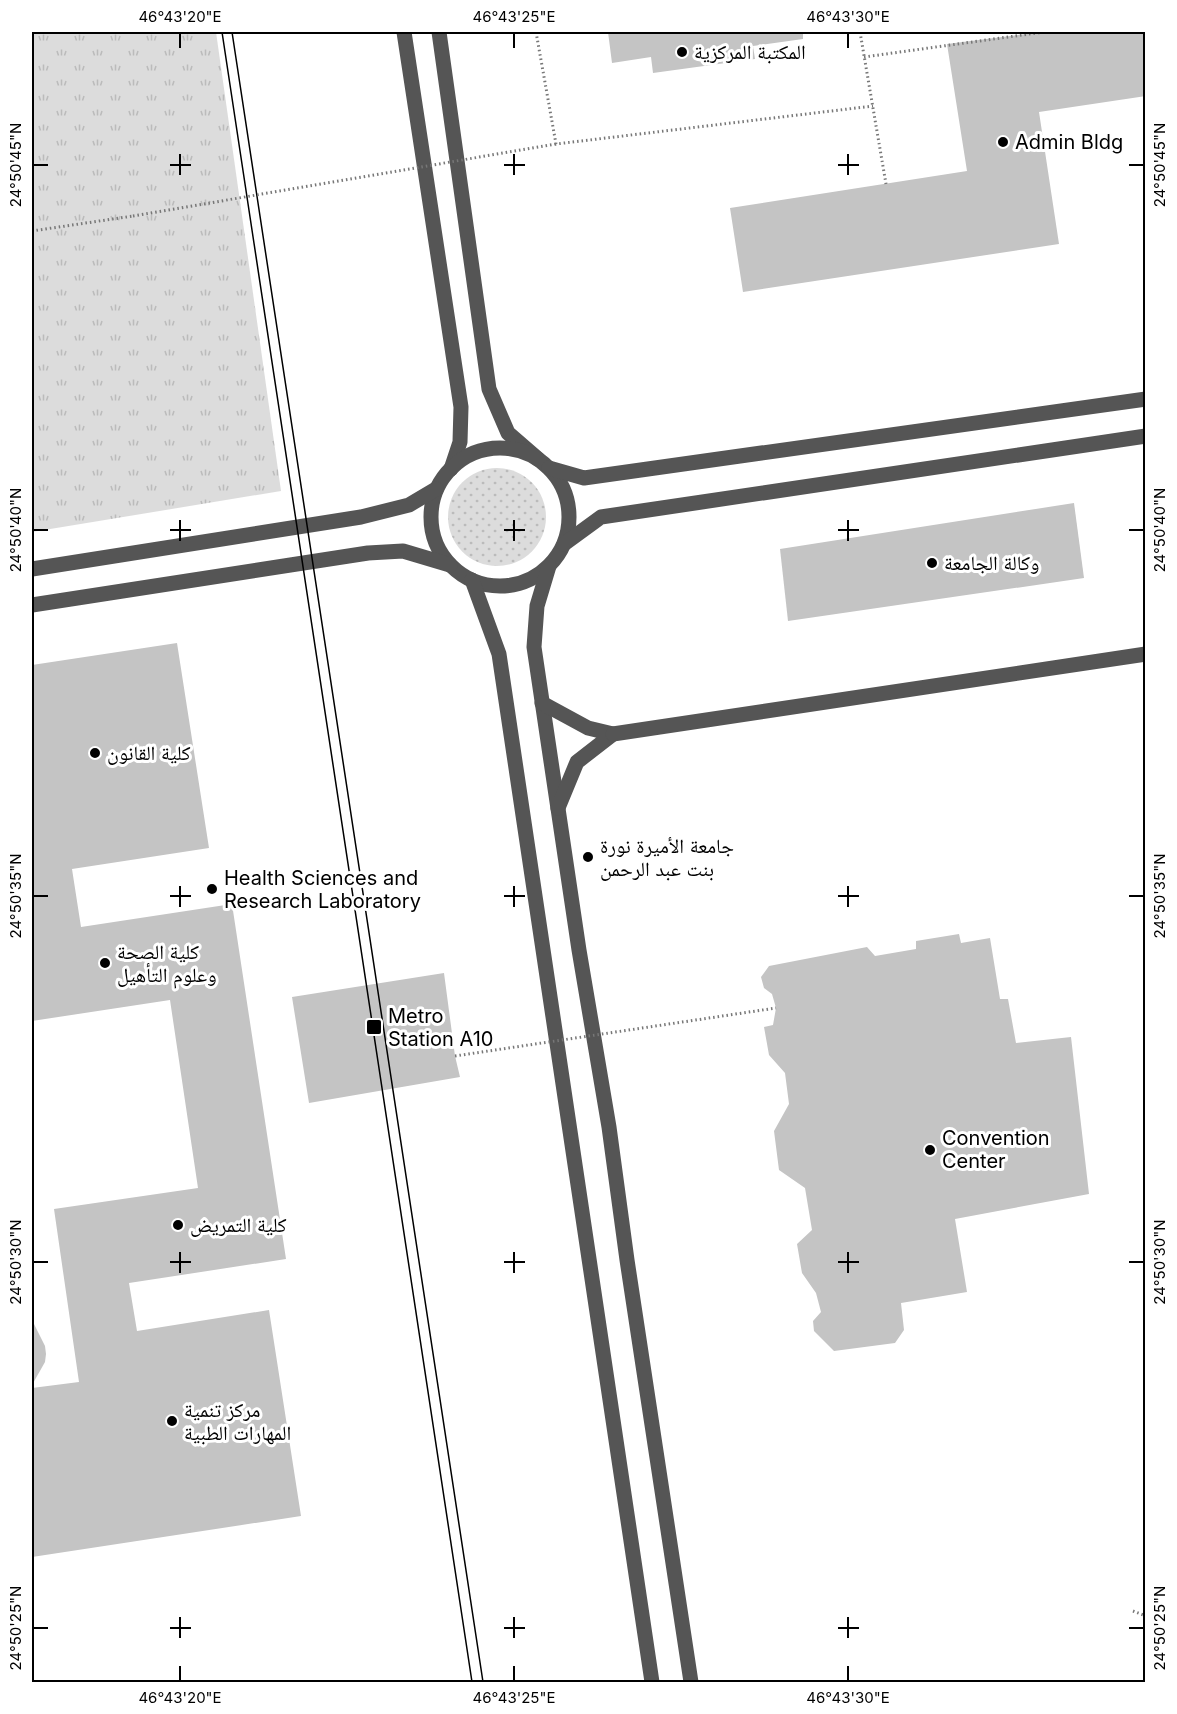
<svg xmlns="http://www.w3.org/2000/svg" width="1177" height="1714" font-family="Inter,'Noto Naskh Arabic',sans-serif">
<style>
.grass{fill:url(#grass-dots)}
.park{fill:url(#park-tufts)}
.building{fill:#c4c4c4}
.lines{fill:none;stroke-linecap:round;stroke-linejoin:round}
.path{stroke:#777;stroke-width:3;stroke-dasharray:1.5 3;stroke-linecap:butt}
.minor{stroke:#555;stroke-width:15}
.tram{stroke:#000;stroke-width:1.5}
.path-bridge{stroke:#777;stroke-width:3;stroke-dasharray:1.5 3;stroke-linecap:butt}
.ticks{fill:none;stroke:#000;stroke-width:2}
.poi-dot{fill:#000;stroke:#fff;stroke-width:2}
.labels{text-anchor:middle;stroke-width:6;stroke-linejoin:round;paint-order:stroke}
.poi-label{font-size:20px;fill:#000;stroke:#fff;text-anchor:start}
.neatline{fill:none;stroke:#000;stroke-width:2}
.ticks-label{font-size:15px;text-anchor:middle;fill:#000}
</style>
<defs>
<pattern id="grass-dots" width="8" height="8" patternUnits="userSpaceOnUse" patternTransform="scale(1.5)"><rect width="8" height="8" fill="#dcdcdc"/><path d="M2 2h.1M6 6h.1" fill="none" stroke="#bbb" stroke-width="1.8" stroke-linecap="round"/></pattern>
<pattern id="park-tufts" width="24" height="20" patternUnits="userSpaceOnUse" patternTransform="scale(1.5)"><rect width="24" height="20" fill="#dcdcdc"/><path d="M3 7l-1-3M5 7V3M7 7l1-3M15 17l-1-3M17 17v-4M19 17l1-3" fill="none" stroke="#bbb"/></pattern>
</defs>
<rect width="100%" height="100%" fill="#fff"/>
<circle class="grass" cx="497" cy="517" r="49"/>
<path class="park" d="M 32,32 L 216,32 L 281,491 L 32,532 Z"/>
<g class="building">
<path d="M 608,32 L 803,32 L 803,39 L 753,46 L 755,59 L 653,73 L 651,57 L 612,63 Z"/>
<path d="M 1041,32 L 1146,32 L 1146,96 L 1039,112 L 1059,244 L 743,292 L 730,208 L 967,171 L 947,44 Z"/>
<path d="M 1074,503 L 1084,578 L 788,621 L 780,549 Z"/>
<path d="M 177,643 L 209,848 L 72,869 L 81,927 L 232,904 L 286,1259 L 129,1283 L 137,1331 L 269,1310 L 301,1516 L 32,1557 L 32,1388 L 79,1382 L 54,1209 L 198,1188 L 170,1000 L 32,1021 L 32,665 Z"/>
<path d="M 959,934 L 961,943 L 990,938 L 1000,999 L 1008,999 L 1016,1043 L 1071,1037 L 1089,1194 L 955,1219 L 967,1292 L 901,1303 L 904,1330 L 895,1343 L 834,1351 L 814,1331 L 813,1321 L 821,1312 L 816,1293 L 802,1273 L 797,1244 L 812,1230 L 805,1188 L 779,1170 L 774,1131 L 789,1104 L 785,1073 L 769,1055 L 764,1027 L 773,1025 L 776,1008 L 772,994 L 764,988 L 761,977 L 769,966 L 867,947 L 875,956 L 916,949 L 916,941 Z"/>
<path d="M 444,973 L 455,1056 L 460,1077 L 309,1103 L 292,997 Z"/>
<path d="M 32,1320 L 45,1346 L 46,1354 L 45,1362 L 32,1385 Z"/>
</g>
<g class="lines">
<g class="path">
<path d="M 536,32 L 556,144 L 873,106"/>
<path d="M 860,32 L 886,184"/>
<path d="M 864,57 L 1044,32"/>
<path d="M 32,231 L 133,216"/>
<path d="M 1133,1611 L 1146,1616"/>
</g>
<g class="minor">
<path d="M 404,32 L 461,407 L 460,442 L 451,469"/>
<path d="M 439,32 L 489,389 L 508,433 L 538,459"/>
<circle cx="500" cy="517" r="69"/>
<path d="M 549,468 L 584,478 L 1146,399"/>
<path d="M 564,544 L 601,517 L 1146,436"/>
<path d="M 549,566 L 537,606 L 534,647 L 579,950 L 609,1127 L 627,1260 L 691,1682"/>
<path d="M 32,569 L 361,517 L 409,505 L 436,489"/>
<path d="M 472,580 L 499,654 L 652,1682"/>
<path d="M 32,605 L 368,553 L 403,551 L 450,565"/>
<path d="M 542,703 L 588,728 L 613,734 L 577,762 L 558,808"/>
<path d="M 613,734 L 1146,654"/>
</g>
<g class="tram">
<path d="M 222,32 L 472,1682"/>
<path d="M 232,32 L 483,1682"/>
</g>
<g class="path-bridge">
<path d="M 133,216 L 556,144"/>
<path d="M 455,1056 L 776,1008"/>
</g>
</g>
<path class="ticks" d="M 180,33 L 180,48M 514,33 L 514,48M 848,33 L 848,48M 180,154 L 180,175M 514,154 L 514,175M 848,154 L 848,175M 33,165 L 48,165M 170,165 L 191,165M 504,165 L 525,165M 838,165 L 859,165M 1129,165 L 1144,165M 180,520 L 180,541M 514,520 L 514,541M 848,520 L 848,541M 33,530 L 48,530M 170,530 L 191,530M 504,530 L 525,530M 838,530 L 859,530M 1129,530 L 1144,530M 180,886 L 180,907M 514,886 L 514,907M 848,886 L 848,907M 33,896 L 48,896M 170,896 L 191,896M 504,896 L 525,896M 838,896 L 859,896M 1129,896 L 1144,896M 180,1252 L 180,1273M 514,1252 L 514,1273M 848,1252 L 848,1273M 33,1262 L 48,1262M 170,1262 L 191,1262M 504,1262 L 525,1262M 838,1262 L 859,1262M 1129,1262 L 1144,1262M 180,1617 L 180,1638M 514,1617 L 514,1638M 848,1617 L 848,1638M 33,1628 L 48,1628M 170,1628 L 191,1628M 504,1628 L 525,1628M 838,1628 L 859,1628M 1129,1628 L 1144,1628M 180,1666 L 180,1681M 514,1666 L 514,1681M 848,1666 L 848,1681"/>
<g class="poi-dot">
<circle cx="682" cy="52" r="6"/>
<circle cx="1003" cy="142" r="6"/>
<circle cx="932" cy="563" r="6"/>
<circle cx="95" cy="753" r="6"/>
<circle cx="588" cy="857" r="6"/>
<circle cx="212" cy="889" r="6"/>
<circle cx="105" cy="963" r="6"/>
<rect x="366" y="1019" width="16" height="16" rx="3"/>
<circle cx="930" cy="1150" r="6"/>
<circle cx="178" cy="1225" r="6"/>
<circle cx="172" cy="1421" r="6"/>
</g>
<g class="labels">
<g class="poi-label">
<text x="694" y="59">المكتبة المركزية</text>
<text x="1015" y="149">Admin Bldg</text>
<text x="944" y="570">وكالة الجامعة</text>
<text x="107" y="760">كلية القانون</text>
<text x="600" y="853">جامعة الأميرة نورة<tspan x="600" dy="23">بنت عبد الرحمن</tspan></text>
<text x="224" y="885">Health Sciences and<tspan x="224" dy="23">Research Laboratory</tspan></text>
<text x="117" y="959">كلية الصحة<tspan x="117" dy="23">وعلوم التأهيل</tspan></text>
<text x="388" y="1023">Metro<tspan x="388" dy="23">Station A10</tspan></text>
<text x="942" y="1145">Convention<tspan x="942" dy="23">Center</tspan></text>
<text x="190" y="1232">كلية التمريض</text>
<text x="184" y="1417">مركز تنمية<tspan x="184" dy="23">المهارات الطبية</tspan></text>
</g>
</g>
<rect width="1177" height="1714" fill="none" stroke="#ffffff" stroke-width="66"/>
<rect x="33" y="33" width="1111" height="1648" class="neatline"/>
<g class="ticks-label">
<text x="180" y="22">46°43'20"E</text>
<text x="514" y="22">46°43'25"E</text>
<text x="848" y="22">46°43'30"E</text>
<text transform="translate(16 165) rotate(-90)" y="5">24°50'45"N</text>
<text transform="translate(1160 165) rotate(-90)" y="5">24°50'45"N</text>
<text transform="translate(16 530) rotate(-90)" y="5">24°50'40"N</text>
<text transform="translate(1160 530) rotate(-90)" y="5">24°50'40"N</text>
<text transform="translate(16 896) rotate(-90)" y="5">24°50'35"N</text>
<text transform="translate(1160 896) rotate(-90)" y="5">24°50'35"N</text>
<text transform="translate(16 1262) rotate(-90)" y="5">24°50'30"N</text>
<text transform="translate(1160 1262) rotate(-90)" y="5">24°50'30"N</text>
<text transform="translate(16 1628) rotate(-90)" y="5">24°50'25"N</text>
<text transform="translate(1160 1628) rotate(-90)" y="5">24°50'25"N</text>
<text x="180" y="1703">46°43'20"E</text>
<text x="514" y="1703">46°43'25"E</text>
<text x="848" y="1703">46°43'30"E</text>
</g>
</svg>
